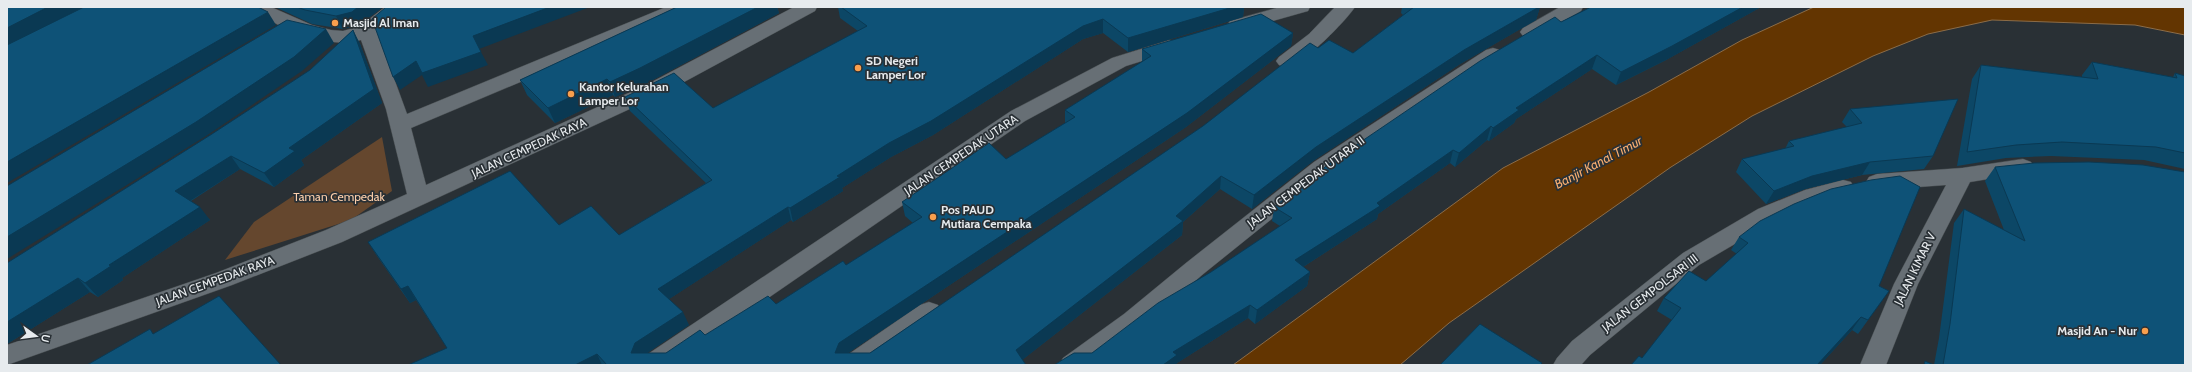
<svg xmlns="http://www.w3.org/2000/svg" width="2192" height="372" font-family="Cabin,sans-serif">
<style>
.green{fill:#65472e}
.water{fill:#633501;stroke:#8b6c48}
.lines{fill:none;stroke-linecap:round;stroke-linejoin:round}
.street-casing{stroke:#454b4e;stroke-width:1}
.street{fill:#676f75;fill-rule:evenodd}
.wall{fill:#0c4766}
.shaded-wall{fill:#0a3953}
.building{fill:#0e5277;stroke:#0a3953}
.poi-dot{fill:#f99f4d;stroke:#293035;stroke-width:1.5}
.labels{text-anchor:middle;stroke-width:3.5;stroke-linejoin:round;paint-order:stroke}
.poi-label{font-size:12px;font-weight:bold;fill:#e7ebee;stroke:#293035;text-anchor:start}
.street-label{font-size:12px;fill:#e7ebee;stroke:#293035}
.park-label{font-size:12px;fill:#fed0ac;stroke:#293035}
.water-label{font-size:13px;font-style:italic;fill:#f8ae70;stroke:#293035}
</style>
<rect width="100%" height="100%" fill="#293035"/>
<path class="green" d="M 382,137 L 392,191 L 351,220 L 225,260 L 254,222 Z"/>
<path class="water" d="M 1814,7 L 2185,7 L 2185,35 L 2135,25 L 1992,20 L 1928,34 L 1873,56 L 1752,116 L 1671,167 L 1449,323 L 1400,365 L 1233,365 L 1503,168 L 1649,92 L 1742,40 Z"/>
<g class="lines">
<defs>
<g id="street">
<path d="M 247,7 L 271,7 L 312,25 L 331,30 L 343,31 L 360,26 L 385,7 L 406,7 L 377,32 L 407,114 L 666,7 L 691,7 L 689,11 L 411,128 L 426,185 L 646,85 L 794,7 L 817,7 L 815,11 L 660,95 L 342,242 L 232,285 L 7,365 L 7,345 L 216,273 L 326,230 L 407,194 L 386,109 L 361,40 C 322,50 284,27 249,11 Z"/>
<path d="M 1280,7 L 1310,7 L 1308,11 L 1237,31 L 1230,29 L 1227,25 L 1230,21 Z"/>
<path d="M 1335,7 L 1355,7 C 1345,22 1307,60 1291,66 C 1287,67 1284,67 1279,65 L 1276,61 L 1279,57 L 1309,34 Z"/>
<path d="M 1560,7 L 1583,7 L 1581,11 L 1537,36 L 1530,38 L 1523,36 L 1520,32 L 1523,28 Z"/>
<path d="M 1170,40 L 1177,42 L 1180,46 L 1177,50 L 1126,66 L 1025,121 L 671,365 L 638,365 L 642,358 L 1011,111 L 1112,58 Z"/>
<path d="M 1493,48 L 1500,50 L 1503,54 L 1500,58 L 1330,172 L 1202,275 L 1142,328 L 1091,365 L 1059,365 L 1063,358 L 1124,314 L 1186,263 L 1314,162 L 1486,50 Z"/>
<path d="M 2023,159 L 2031,162 L 2034,167 L 2031,172 L 1970,182 L 1918,284 L 1886,365 L 1860,365 L 1894,284 L 1946,185 L 1877,190 L 1869,187 L 1866,182 L 1869,177 L 1877,174 L 1962,168 Z"/>
<path d="M 1843,180 L 1851,182 L 1854,188 L 1851,194 L 1819,202 L 1774,221 L 1699,265 L 1590,355 L 1581,365 L 1553,365 L 1557,358 L 1572,341 L 1683,253 L 1758,209 L 1805,190 Z"/>
<path d="M 929,302 L 938,305 L 941,312 L 938,319 L 871,365 L 839,365 L 843,358 L 920,305 Z"/>
</g>
</defs>
<use href="#street" class="street-casing"/>
<use href="#street" class="street"/>
</g>
<g class="wall">
<path d="M 275,7 L 383,7 L 359,25 L 343,29 L 312,24 Z"/>
<path d="M 677,7 L 777,7 L 779,13 L 645,84 L 615,97 L 613,95 L 555,123 L 527,95 L 520,80 Z"/>
<path d="M 838,7 L 1244,7 L 1243,17 L 1128,52 L 1103,33 L 1083,39 L 933,135 L 891,157 L 842,188 L 843,191 L 793,222 L 791,220 L 669,299 L 689,325 L 647,353 L 666,353 L 776,304 L 846,265 L 913,223 L 905,216 L 902,202 L 1006,159 L 1065,123 L 1065,110 L 1142,62 L 1142,49 L 1293,33 L 1291,46 L 1186,127 L 848,353 L 870,353 L 1318,48 L 1353,53 L 1403,15 L 1401,13 L 1402,7 L 1540,7 L 1536,20 L 1460,64 L 1313,161 L 1252,209 L 1220,189 L 1183,222 L 1182,235 L 1022,360 L 1026,365 L 408,365 L 447,348 L 416,300 L 410,303 L 377,256 L 368,242 L 559,225 L 619,235 L 706,183 L 630,111 L 625,97 L 713,108 L 858,31 L 840,18 Z"/>
<path d="M 1591,7 L 1761,7 L 1666,60 L 1616,85 L 1592,69 L 1516,119 L 1514,123 L 1489,141 L 1487,140 L 1455,167 L 1450,163 L 1378,214 L 1377,219 L 1303,267 L 1310,272 L 1307,286 L 1255,324 L 1248,318 L 1177,363 L 1092,353 L 1211,272 L 1280,226 L 1272,221 L 1274,207 L 1561,22 Z"/>
<path d="M 353,30 L 360,44 L 382,103 L 301,160 L 304,165 L 274,187 L 240,169 L 191,201 L 210,220 L 122,278 L 123,280 L 98,297 L 90,292 L 7,344 L 7,263 L 212,134 L 310,70 Z"/>
<path d="M 2092,62 L 2173,77 L 2175,73 L 2185,76 L 2185,169 L 2144,160 L 2051,156 L 2006,158 L 1957,166 L 1972,79 L 1981,65 L 2082,77 L 2082,75 Z"/>
<path d="M 1850,109 L 1933,156 L 1924,169 L 1862,175 L 1805,189 L 1766,204 L 1736,172 L 1742,159 L 1785,149 L 1789,141 L 1847,127 L 1842,122 Z"/>
<path d="M 1995,167 L 2185,365 L 1934,365 L 1939,338 L 1954,223 L 1964,209 L 2004,230 L 1985,181 Z"/>
<path d="M 1739,237 L 1879,286 L 1889,291 L 1858,334 L 1852,330 L 1820,365 L 1631,365 L 1642,358 L 1672,320 L 1657,311 L 1664,298 L 1706,281 L 1737,254 L 1731,250 Z"/>
</g>
<g class="shaded-wall">
<path d="M 48,7 L 85,7 L 7,47 L 7,28 Z"/>
<path d="M 358,7 L 383,7 L 359,25 L 343,29 L 336,16 Z"/>
<path d="M 550,7 L 590,7 L 479,49 L 473,36 Z"/>
<path d="M 758,7 L 777,7 L 779,13 L 645,84 L 615,97 L 610,82 Z"/>
<path d="M 1233,7 L 1244,7 L 1243,17 L 1128,52 L 1128,38 Z"/>
<path d="M 1539,7 L 1540,7 L 1536,20 L 1460,64 L 1313,161 L 1252,209 L 1254,195 L 1316,147 L 1464,50 Z"/>
<path d="M 1743,7 L 1761,7 L 1666,60 L 1616,85 L 1621,72 Z"/>
<path d="M 268,12 L 276,25 L 7,183 L 7,162 Z"/>
<path d="M 1103,19 L 1103,33 L 1083,39 L 933,135 L 891,157 L 842,188 L 843,191 L 793,222 L 790,208 L 837,176 L 889,143 L 1083,26 Z"/>
<path d="M 326,29 L 334,43 L 302,71 L 206,136 L 7,259 L 7,237 Z"/>
<path d="M 353,30 L 360,44 L 382,103 L 301,160 L 304,165 L 274,187 L 264,173 Z"/>
<path d="M 1293,33 L 1291,46 L 1186,127 L 842,357 L 835,353 L 839,343 Z"/>
<path d="M 481,52 L 488,65 L 428,87 L 422,75 L 400,90 L 393,77 L 416,61 Z"/>
<path d="M 1597,55 L 1592,69 L 1516,119 L 1514,123 L 1489,141 L 1493,128 L 1516,108 Z"/>
<path d="M 607,79 L 613,95 L 555,123 L 548,108 Z"/>
<path d="M 1491,126 L 1487,140 L 1455,167 L 1459,153 Z"/>
<path d="M 1453,150 L 1450,163 L 1378,214 L 1377,219 L 1292,274 L 1295,260 L 1377,203 Z"/>
<path d="M 231,156 L 240,169 L 185,204 L 175,191 Z"/>
<path d="M 1870,162 L 1862,175 L 1805,189 L 1766,204 L 1774,191 L 1812,176 Z"/>
<path d="M 1221,176 L 1220,189 L 1183,222 L 1182,235 L 1017,364 L 1016,350 L 1176,216 Z"/>
<path d="M 200,207 L 210,220 L 122,278 L 123,280 L 98,297 L 85,283 L 109,265 Z"/>
<path d="M 788,207 L 791,220 L 663,303 L 658,289 Z"/>
<path d="M 1310,272 L 1307,286 L 1255,324 L 1257,310 Z"/>
<path d="M 78,278 L 90,292 L 7,344 L 7,322 Z"/>
<path d="M 408,286 L 416,300 L 410,303 L 401,289 Z"/>
<path d="M 1250,305 L 1248,318 L 1177,363 L 1176,365 L 1163,365 L 1173,352 Z"/>
<path d="M 683,312 L 689,325 L 641,357 L 631,353 L 635,343 Z"/>
<path d="M 1861,317 L 1852,330 L 1820,365 L 1817,365 Z"/>
<path d="M 597,354 L 602,365 L 575,365 Z"/>
</g>
<g class="building">
<path d="M 7,7 L 48,7 L 7,28 Z"/>
<path d="M 84,7 L 258,7 L 268,12 L 7,162 L 7,45 Z"/>
<path d="M 297,7 L 358,7 L 352,12 L 336,16 L 305,10 Z"/>
<path d="M 386,7 L 550,7 L 473,36 L 481,52 L 422,73 L 416,61 L 393,77 L 372,19 Z"/>
<path d="M 677,7 L 758,7 L 640,68 L 610,82 L 607,79 L 548,108 L 520,80 Z"/>
<path d="M 841,7 L 1233,7 L 1128,38 L 1103,19 L 1083,26 L 931,121 L 889,143 L 837,176 L 840,177 L 790,208 L 788,207 L 658,289 L 683,312 L 635,343 L 631,353 L 666,353 L 700,330 L 705,335 L 768,296 L 776,304 L 843,261 L 846,265 L 922,217 L 902,202 L 989,143 L 1006,159 L 1075,117 L 1065,110 L 1151,56 L 1142,49 L 1261,14 L 1293,33 L 1187,113 L 839,343 L 835,353 L 870,353 L 1203,126 L 1310,43 L 1318,48 L 1329,40 L 1353,53 L 1414,7 L 1539,7 L 1464,50 L 1316,147 L 1254,195 L 1221,176 L 1176,216 L 1183,221 L 1016,350 L 1026,365 L 607,365 L 597,354 L 575,365 L 408,365 L 447,348 L 408,286 L 401,289 L 368,242 L 510,171 L 559,225 L 591,206 L 619,235 L 712,180 L 625,97 L 674,73 L 713,108 L 867,26 Z"/>
<path d="M 1591,7 L 1743,7 L 1672,46 L 1621,72 L 1597,55 L 1516,108 L 1519,110 L 1493,128 L 1491,126 L 1459,153 L 1453,150 L 1377,203 L 1380,206 L 1295,260 L 1310,272 L 1257,310 L 1250,305 L 1173,352 L 1177,355 L 1163,365 L 1054,365 L 1074,353 L 1092,353 L 1158,303 L 1211,272 L 1292,218 L 1274,207 L 1334,160 L 1480,61 L 1555,17 L 1561,22 Z"/>
<path d="M 287,20 L 326,29 L 294,57 L 196,122 L 7,237 L 7,186 Z"/>
<path d="M 353,30 L 374,89 L 289,148 L 295,151 L 264,173 L 231,156 L 175,191 L 200,207 L 109,265 L 111,266 L 85,283 L 78,278 L 7,322 L 7,263 L 212,134 L 310,70 Z"/>
<path d="M 2092,62 L 2177,78 L 2175,73 L 2185,76 L 2185,153 L 2156,147 L 2062,142 L 2016,145 L 1967,152 L 1981,65 L 2098,79 Z"/>
<path d="M 1958,99 L 1933,156 L 1870,162 L 1812,176 L 1774,191 L 1742,159 L 1794,146 L 1789,141 L 1862,123 L 1850,109 Z"/>
<path d="M 2089,162 L 2143,165 L 2185,172 L 2185,365 L 1943,365 L 1950,324 L 1964,209 L 2025,241 L 1995,167 L 2034,163 Z"/>
<path d="M 1900,176 L 1920,187 L 1879,286 L 1889,291 L 1868,320 L 1861,317 L 1817,365 L 1631,365 L 1639,356 L 1642,358 L 1681,308 L 1664,298 L 1689,271 L 1706,281 L 1748,243 L 1739,237 L 1760,221 L 1794,204 L 1831,189 L 1871,180 Z"/>
<path d="M 219,296 L 281,365 L 87,365 L 150,329 L 153,334 Z"/>
<path d="M 1480,324 L 1542,363 L 1540,365 L 1440,365 Z"/>
<path d="M 1925,361 L 1934,365 L 1924,365 Z"/>
</g>
<g class="poi-dot">
<circle cx="335" cy="23" r="4"/>
<circle cx="858" cy="68" r="4"/>
<circle cx="571" cy="94" r="4"/>
<circle cx="933" cy="217" r="4"/>
<circle cx="2145" cy="331" r="4"/>
</g>
<g class="labels">
<g class="poi-label">
<text x="343" y="27">Masjid Al Iman</text>
<text x="866" y="65">SD Negeri<tspan x="866" dy="14">Lamper Lor</tspan></text>
<text x="579" y="91">Kantor Kelurahan<tspan x="579" dy="14">Lamper Lor</tspan></text>
<text x="941" y="214">Pos PAUD<tspan x="941" dy="14">Mutiara Cempaka</tspan></text>
<text x="2137" y="335" text-anchor="end">Masjid An - Nur</text>
</g>
<g class="street-label">
<text transform="translate(529 148) rotate(-25)" y="4">JALAN CEMPEDAK RAYA</text>
<text transform="translate(961 155) rotate(-34)" y="4">JALAN CEMPEDAK UTARA</text>
<text transform="translate(1306 182) rotate(-37)" y="4">JALAN CEMPEDAK UTARA II</text>
<text transform="translate(1915 269) rotate(-64)" y="4">JALAN KIMAR V</text>
<text transform="translate(215 281) rotate(-20)" y="4">JALAN CEMPEDAK RAYA</text>
<text transform="translate(1650 293) rotate(-38)" y="4">JALAN GEMPOLSARI III</text>
</g>
<g class="park-label">
<text x="339" y="201">Taman Cempedak</text>
</g>
<g class="water-label">
<text transform="translate(1598 162) rotate(-28)" y="5">Banjir Kanal Timur</text>
</g>
</g>
<rect width="2192" height="372" fill="none" stroke="#e7ebee" stroke-width="16"/>
<g transform="translate(36 336) rotate(104)" stroke="#293035" stroke-width="3" paint-order="stroke">
<path d="M0-3L7 15L0 10L-7 15Z" fill="#e7ebee"/>
<text y="-6" font-size="11" font-weight="bold" text-anchor="middle" fill="#e7ebee">U</text>
</g>
</svg>
